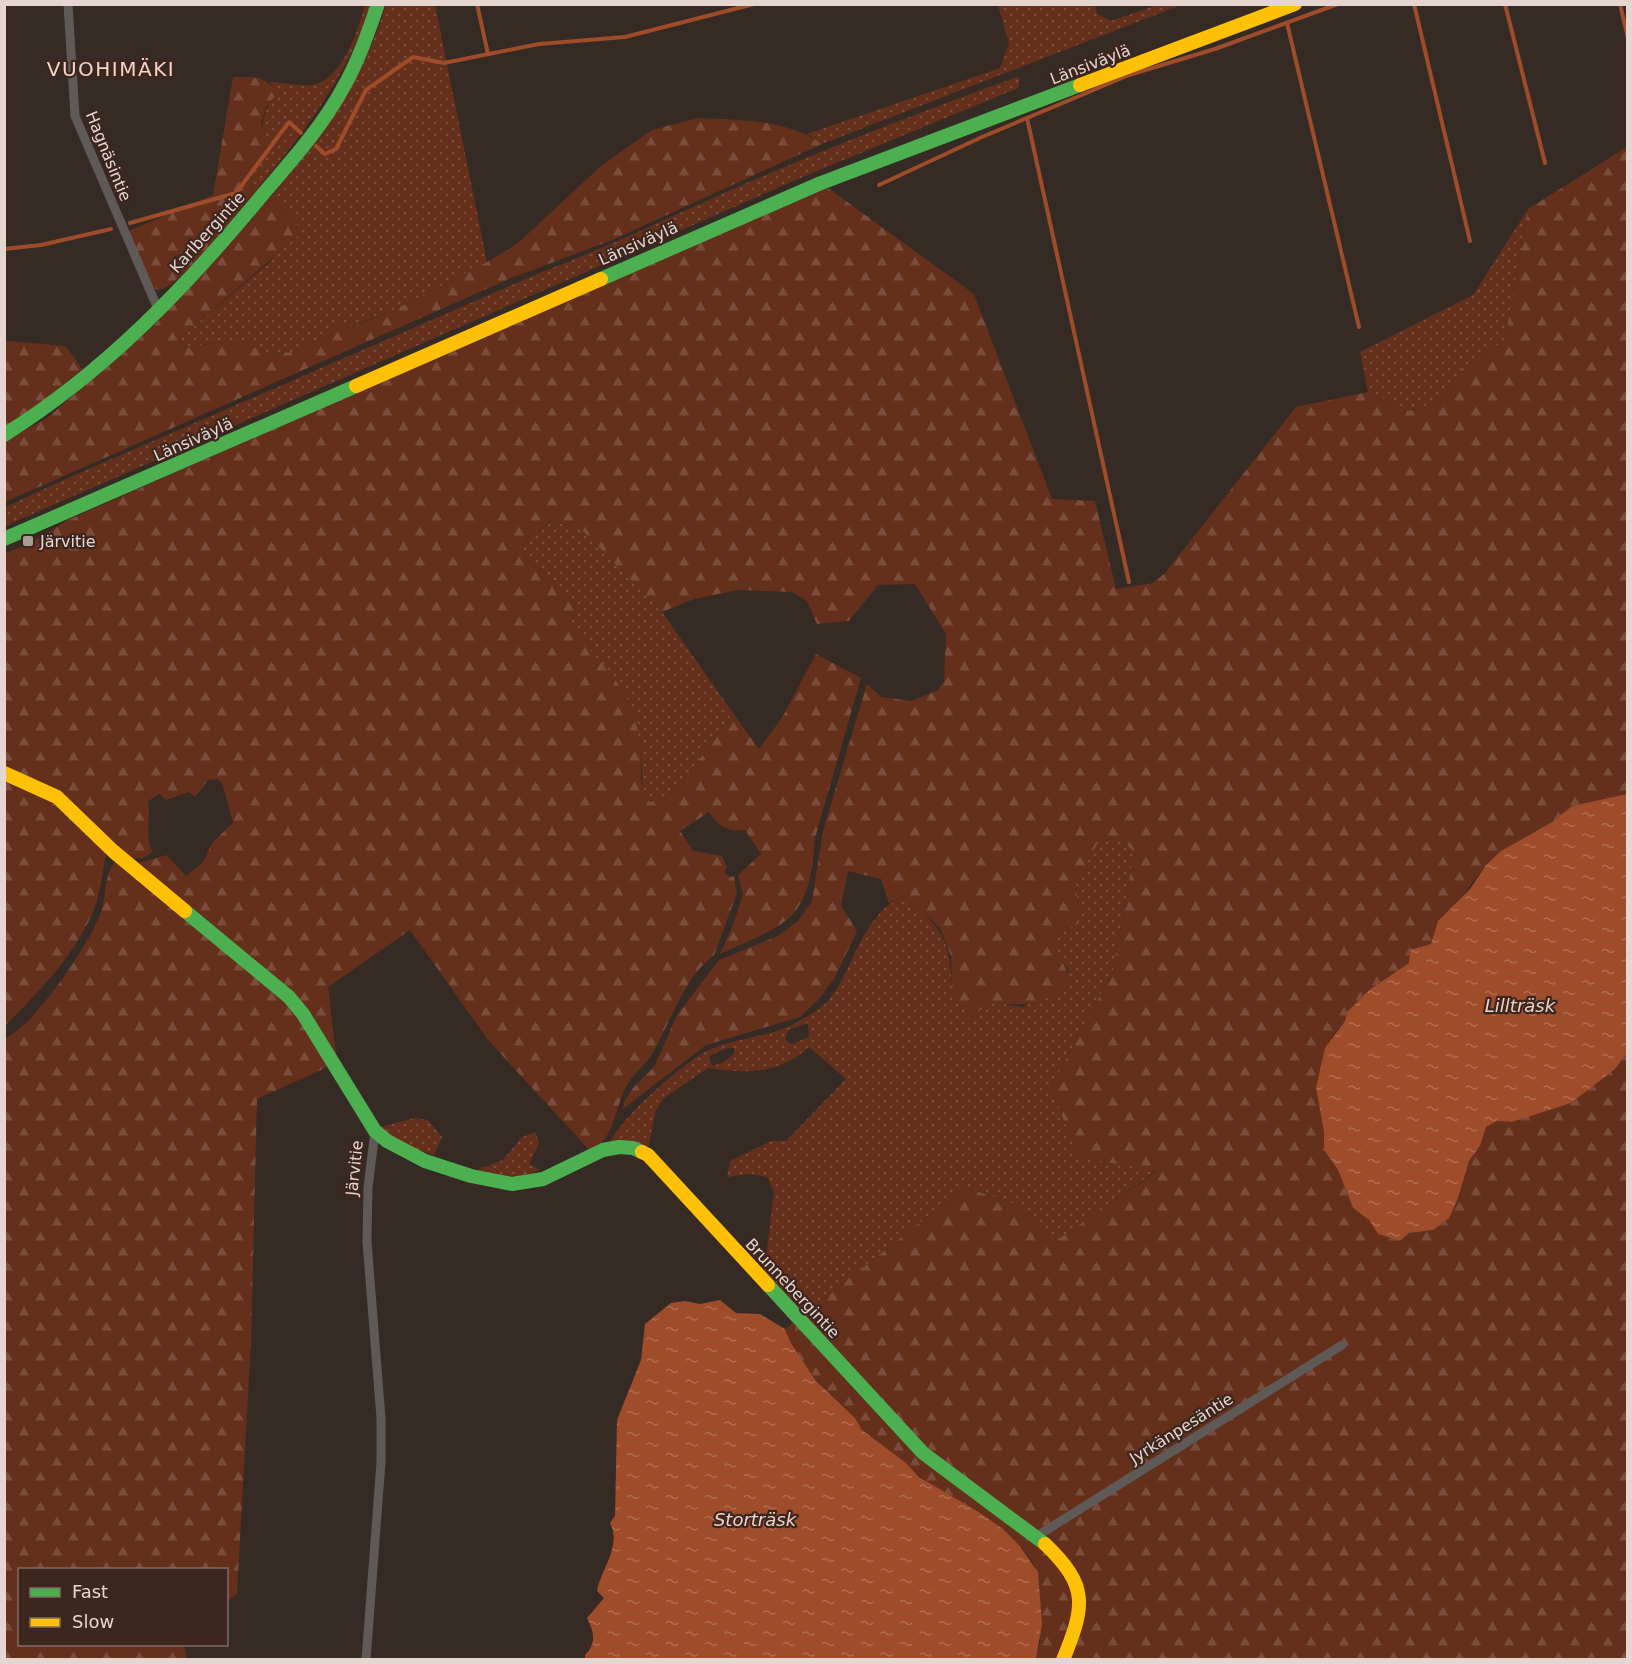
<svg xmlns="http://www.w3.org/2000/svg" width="1632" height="1664" font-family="'DejaVu Sans',sans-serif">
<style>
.grass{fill:url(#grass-dots);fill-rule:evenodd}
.forest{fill:url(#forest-firs)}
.water{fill:url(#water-ripples)}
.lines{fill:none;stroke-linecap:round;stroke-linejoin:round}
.stream{stroke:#9f4c2a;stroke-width:4}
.street{stroke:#5f5a57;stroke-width:9}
.fast{stroke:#4caf50;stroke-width:14}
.slow{stroke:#ffc107;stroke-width:14}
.poi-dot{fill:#a89a95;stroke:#3d261e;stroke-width:2}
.labels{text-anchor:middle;stroke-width:4.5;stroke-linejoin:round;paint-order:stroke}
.street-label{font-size:16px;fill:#e5d6d1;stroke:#3d261e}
.poi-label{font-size:16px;fill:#e5d6d1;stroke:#3d261e;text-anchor:start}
.water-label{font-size:18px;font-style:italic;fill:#edd3ca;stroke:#3d261e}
.quarter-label{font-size:20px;letter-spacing:1.5px;fill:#f2d4c9;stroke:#3d261e}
</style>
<defs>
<pattern id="grass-dots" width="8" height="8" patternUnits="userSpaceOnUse" patternTransform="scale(1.5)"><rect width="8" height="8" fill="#642f1b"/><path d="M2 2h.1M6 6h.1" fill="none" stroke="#7a4c3b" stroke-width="1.8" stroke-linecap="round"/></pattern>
<pattern id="forest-firs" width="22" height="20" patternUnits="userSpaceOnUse" patternTransform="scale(1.5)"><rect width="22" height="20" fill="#642f1b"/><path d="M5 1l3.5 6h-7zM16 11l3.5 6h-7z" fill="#7a4c3b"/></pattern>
<pattern id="water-ripples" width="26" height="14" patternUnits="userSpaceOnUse" patternTransform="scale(1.5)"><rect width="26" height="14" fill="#9f4c2a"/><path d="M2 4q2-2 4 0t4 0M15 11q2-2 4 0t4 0" fill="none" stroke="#b16d52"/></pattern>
</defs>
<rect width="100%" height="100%" fill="#362a25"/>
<g class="grass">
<path d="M 365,5 L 371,5 C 347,77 301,137 253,194 L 251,170 L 266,153 C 261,125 260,117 276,93 L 270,82 C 283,82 300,87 313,85 C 342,79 358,31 365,5 Z"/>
<path d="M 386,5 L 435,5 L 487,262 L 390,312 L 328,335 L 294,352 L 268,353 L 239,340 L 177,348 L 179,339 L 271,261 L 298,226 L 272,195 C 322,132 362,83 386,5 Z"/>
<path d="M 998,5 L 1095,5 L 1097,14 L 1111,21 L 1157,5 L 1181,5 L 822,144 L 807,134 L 1000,68 L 1009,44 Z"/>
<path d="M 1017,77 L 1020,79 L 1018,88 L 805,176 L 5,526 L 5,507 L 66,479 L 544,271 C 614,245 680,212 749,182 C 837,144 926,110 1017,77 Z"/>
<path d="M 1528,209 L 1505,340 L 1461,370 L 1439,403 L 1409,411 L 1368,392 L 1360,352 L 1473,295 Z"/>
<path d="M 553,522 L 579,527 L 598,545 L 662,612 L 733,713 L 682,783 L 666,798 L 650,802 L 643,792 L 641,751 L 571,623 L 576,604 L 558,585 L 526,560 L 522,547 L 533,532 Z"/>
<path d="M 1120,838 L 1134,852 L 1113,971 L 1051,1087 L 1157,1170 L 1053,1244 L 1025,1208 L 965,1187 L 793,1323 L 762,1288 L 774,1192 L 767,1177 L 750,1174 L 727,1177 L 730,1161 L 771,1141 L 786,1141 L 846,1079 L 809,1047 C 780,1074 745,1074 708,1068 L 664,1098 L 656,1110 L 648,1148 L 609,1145 C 615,1123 688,1058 711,1049 C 742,1036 777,1037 806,1017 C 814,1012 826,1005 831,997 C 856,964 862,913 905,896 C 941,929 950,936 952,987 L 991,1002 L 1023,1007 L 1069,972 L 1054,949 L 1054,936 L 1079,923 L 1076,882 L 1097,843 ZM 808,1023 L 809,1037 L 792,1044 L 785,1040 L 788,1030 ZM 727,1048 L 734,1048 L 734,1054 L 722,1063 L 712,1066 L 709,1056 Z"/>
<path d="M 415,1118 L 428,1120 L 442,1137 L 434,1155 L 403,1145 L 380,1127 Z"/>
<path d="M 535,1132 L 539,1143 L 529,1164 L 540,1170 C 514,1180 500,1177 474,1171 L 503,1160 L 522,1137 Z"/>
</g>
<g class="forest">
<path d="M 233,77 C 252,77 266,75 277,93 L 266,108 L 261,124 L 270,143 L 266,153 L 251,170 L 253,194 C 238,211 176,291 158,290 L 152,287 L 126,232 L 213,195 Z"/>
<path d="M 698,118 C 740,120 786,119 822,144 L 612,240 L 509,279 L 5,502 L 4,442 L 47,418 L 153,326 L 272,195 L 298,226 L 298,236 L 179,339 L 178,348 L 239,340 L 268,353 L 294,352 L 328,335 L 329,326 L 335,322 L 354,326 L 390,312 L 487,262 L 517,244 L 602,165 L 652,130 Z"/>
<path d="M 1627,147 L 1627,794 L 1572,806 L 1552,822 L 1501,851 L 1486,865 L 1455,905 L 1431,944 L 1410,950 L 1409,963 L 1369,990 L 1347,1012 L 1345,1021 L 1334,1034 L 1316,1088 L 1324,1132 L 1324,1150 L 1338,1170 L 1353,1208 L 1369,1220 L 1378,1234 L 1400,1241 L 1409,1233 L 1433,1230 L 1458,1198 L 1469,1161 L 1480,1146 L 1486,1127 L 1497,1121 L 1512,1122 L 1571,1103 L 1614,1069 L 1627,1053 L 1627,1659 L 1036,1659 L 1040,1642 L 1038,1572 L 1031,1560 L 1019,1545 L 977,1511 L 936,1489 L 862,1430 C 856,1421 850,1417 843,1409 C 820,1386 798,1360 785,1329 L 965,1187 L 1025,1208 L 1053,1243 L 1157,1171 L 1078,1157 L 1051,1087 L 1113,971 L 1134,852 L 1120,838 L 1097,844 L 1076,882 L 1079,923 L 1054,936 C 1054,955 1069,966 1070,985 C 1041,1005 1025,1007 991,1002 L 969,1019 L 952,987 L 951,956 L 940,928 L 905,896 L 889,903 L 881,879 L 848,871 L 841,906 L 857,931 L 834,979 L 819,999 L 800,1017 L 706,1045 L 623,1109 L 624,1102 L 633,1088 L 654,1067 L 677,1015 L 719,960 L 778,936 L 798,921 L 812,901 L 823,831 L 867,684 L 881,697 L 912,701 L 938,690 L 944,682 L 946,634 L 915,584 L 878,585 L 849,621 L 817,624 L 807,601 L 792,592 L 738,590 L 694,599 L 662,612 L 579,527 L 552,522 L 533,532 L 522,546 L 526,560 L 558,585 L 576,604 L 571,623 C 590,657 626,680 635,720 C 638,730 640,742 641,753 C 642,771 638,786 650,802 L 666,798 L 682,783 L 733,713 L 759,749 L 783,716 L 816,654 L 861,678 L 815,838 C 809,922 790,922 720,954 L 733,925 L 743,894 L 738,875 L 761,854 L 745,830 C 725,832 720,827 709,812 L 680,831 L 693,851 L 722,856 L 727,867 L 724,872 L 730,877 L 734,876 L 737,893 L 714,955 C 682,980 671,1022 651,1056 C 644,1066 633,1074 627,1085 C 615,1106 615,1140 590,1151 L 489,1041 L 410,930 L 328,987 L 337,1063 L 303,1005 L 134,864 L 167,855 L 186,876 L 203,862 L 212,843 L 233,823 L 222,783 L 218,779 L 208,780 L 195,797 L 189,792 L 166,800 L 160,794 L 148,801 C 151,818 144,837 153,852 L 143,858 L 130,859 L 44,783 L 5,767 L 5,553 L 25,546 L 68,520 L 556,304 L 828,188 L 974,294 L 1052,499 L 1095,501 L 1116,589 L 1153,583 L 1165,573 L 1296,407 L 1368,392 L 1409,411 L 1439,403 L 1461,370 L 1505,340 L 1528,209 Z"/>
<path d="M 8,341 L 66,346 L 82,369 L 42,402 L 5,427 L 4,342 Z"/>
<path d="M 5,777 L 56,802 L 107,851 C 102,871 101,895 92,914 C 73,958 37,993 5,1026 Z"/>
<path d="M 115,862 L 123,863 L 291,1003 L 330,1066 L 257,1099 L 251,1342 L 237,1594 L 227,1601 L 226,1570 L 20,1570 L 20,1644 L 184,1645 L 187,1659 L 5,1659 L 4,1039 C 35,1025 87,947 100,915 C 107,899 103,876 115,862 Z"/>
</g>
<g class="water">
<path d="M 1627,794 L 1627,1053 L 1615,1069 L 1571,1103 L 1512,1122 L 1497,1121 L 1486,1127 L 1480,1146 L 1469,1161 L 1458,1198 L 1449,1218 L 1433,1230 L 1409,1233 L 1400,1241 L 1378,1234 L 1369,1220 L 1353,1208 L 1338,1170 L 1324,1150 L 1324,1132 L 1316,1088 L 1325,1048 L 1345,1021 L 1347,1012 L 1369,990 L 1409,963 L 1410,950 L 1431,944 L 1438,921 L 1470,889 L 1486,865 L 1501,851 L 1552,822 L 1572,806 Z"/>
<path d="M 720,1300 L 736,1313 L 760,1314 L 785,1329 L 791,1343 L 816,1381 L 855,1418 L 862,1430 L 906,1463 L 919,1477 L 977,1511 L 1003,1529 L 1019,1545 L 1038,1572 L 1042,1624 L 1036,1659 L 585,1659 L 585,1655 C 597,1643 594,1632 587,1618 L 604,1598 L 597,1591 C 601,1570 622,1545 610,1523 L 615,1516 L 617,1420 L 641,1360 L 645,1324 L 671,1303 L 685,1301 L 700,1304 Z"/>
</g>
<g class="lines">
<g class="stream">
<path d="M 477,4 L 488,54"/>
<path d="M 1414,4 L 1470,241"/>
<path d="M 1505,4 L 1545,163"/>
<path d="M 1620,4 L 1628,38"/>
<path d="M 1287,23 L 1359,327"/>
<path d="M 1027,118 L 1129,582"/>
<path d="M 316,146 L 325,154 L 336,149 L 366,90 L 413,57 L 444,63 L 539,44 L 625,37 L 754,4"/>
<path d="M 879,185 L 982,137 L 1129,75 L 1215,49 L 1338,4"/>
<path d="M 130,223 L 236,193 L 289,122 L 301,133"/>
<path d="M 4,249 L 41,245 L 111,229"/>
</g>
<g class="street">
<path d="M 68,4 L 75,116 L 158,309"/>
<path d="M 1037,1536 L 1342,1345"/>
<path d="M 366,1660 L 381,1462 L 381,1418 L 367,1242 L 368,1188 L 375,1131"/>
</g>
<g class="fast">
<path d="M 601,279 L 821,183 L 1080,85"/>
<path d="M 4,435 C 106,371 187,286 263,194 C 292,160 322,127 343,88 C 358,62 368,33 378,4"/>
<path d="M 4,539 L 356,386"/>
<path d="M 185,911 L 289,997 L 303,1014 L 375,1131 L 387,1141 L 425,1161 L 471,1176 L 512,1184 L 543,1179 L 603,1150 L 619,1147 L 633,1148 L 642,1152"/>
<path d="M 768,1285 L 923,1453 L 1045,1544"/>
</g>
<g class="slow">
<path d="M 1080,85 L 1295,4"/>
<path d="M 356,386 L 601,279"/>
<path d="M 4,773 L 57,797 L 113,851 L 185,911"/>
<path d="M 642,1152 L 648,1155 L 768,1285"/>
<path d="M 1045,1544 C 1089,1586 1085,1606 1063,1660"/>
</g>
</g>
<rect class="poi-dot" x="22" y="535" width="12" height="12" rx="3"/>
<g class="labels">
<g class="street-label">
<text transform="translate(1090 64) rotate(-21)" y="6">Länsiväylä</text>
<text transform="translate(109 156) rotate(68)" y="6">Hagnäsintie</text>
<text transform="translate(207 232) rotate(-48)" y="6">Karlbergintie</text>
<text transform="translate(638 243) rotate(-24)" y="6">Länsiväylä</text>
<text transform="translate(193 439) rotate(-24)" y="6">Länsiväylä</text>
<text transform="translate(354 1168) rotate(-84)" y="6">Järvitie</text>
<text transform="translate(793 1288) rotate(47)" y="6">Brunnebergintie</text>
<text transform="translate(1181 1428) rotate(-32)" y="6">Jyrkänpesäntie</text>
</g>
<g class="poi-label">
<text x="40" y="547">Järvitie</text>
</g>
<g class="water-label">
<text x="1520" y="1012">Lillträsk</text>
<text x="755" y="1526">Storträsk</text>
</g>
<g class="quarter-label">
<text x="111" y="76">VUOHIMÄKI</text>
</g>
</g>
<rect width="1632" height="1664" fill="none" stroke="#e5d6d1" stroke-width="12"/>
<rect x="18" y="1568" width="210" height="78" fill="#3d261e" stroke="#806c66" stroke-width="1.5"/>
<rect x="30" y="1588" width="30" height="9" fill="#4caf50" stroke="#806c66" stroke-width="1.5"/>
<text x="72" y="1598" font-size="18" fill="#e5d6d1">Fast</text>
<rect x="30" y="1618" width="30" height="9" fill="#ffc107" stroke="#806c66" stroke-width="1.5"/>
<text x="72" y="1628" font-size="18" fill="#e5d6d1">Slow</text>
</svg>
